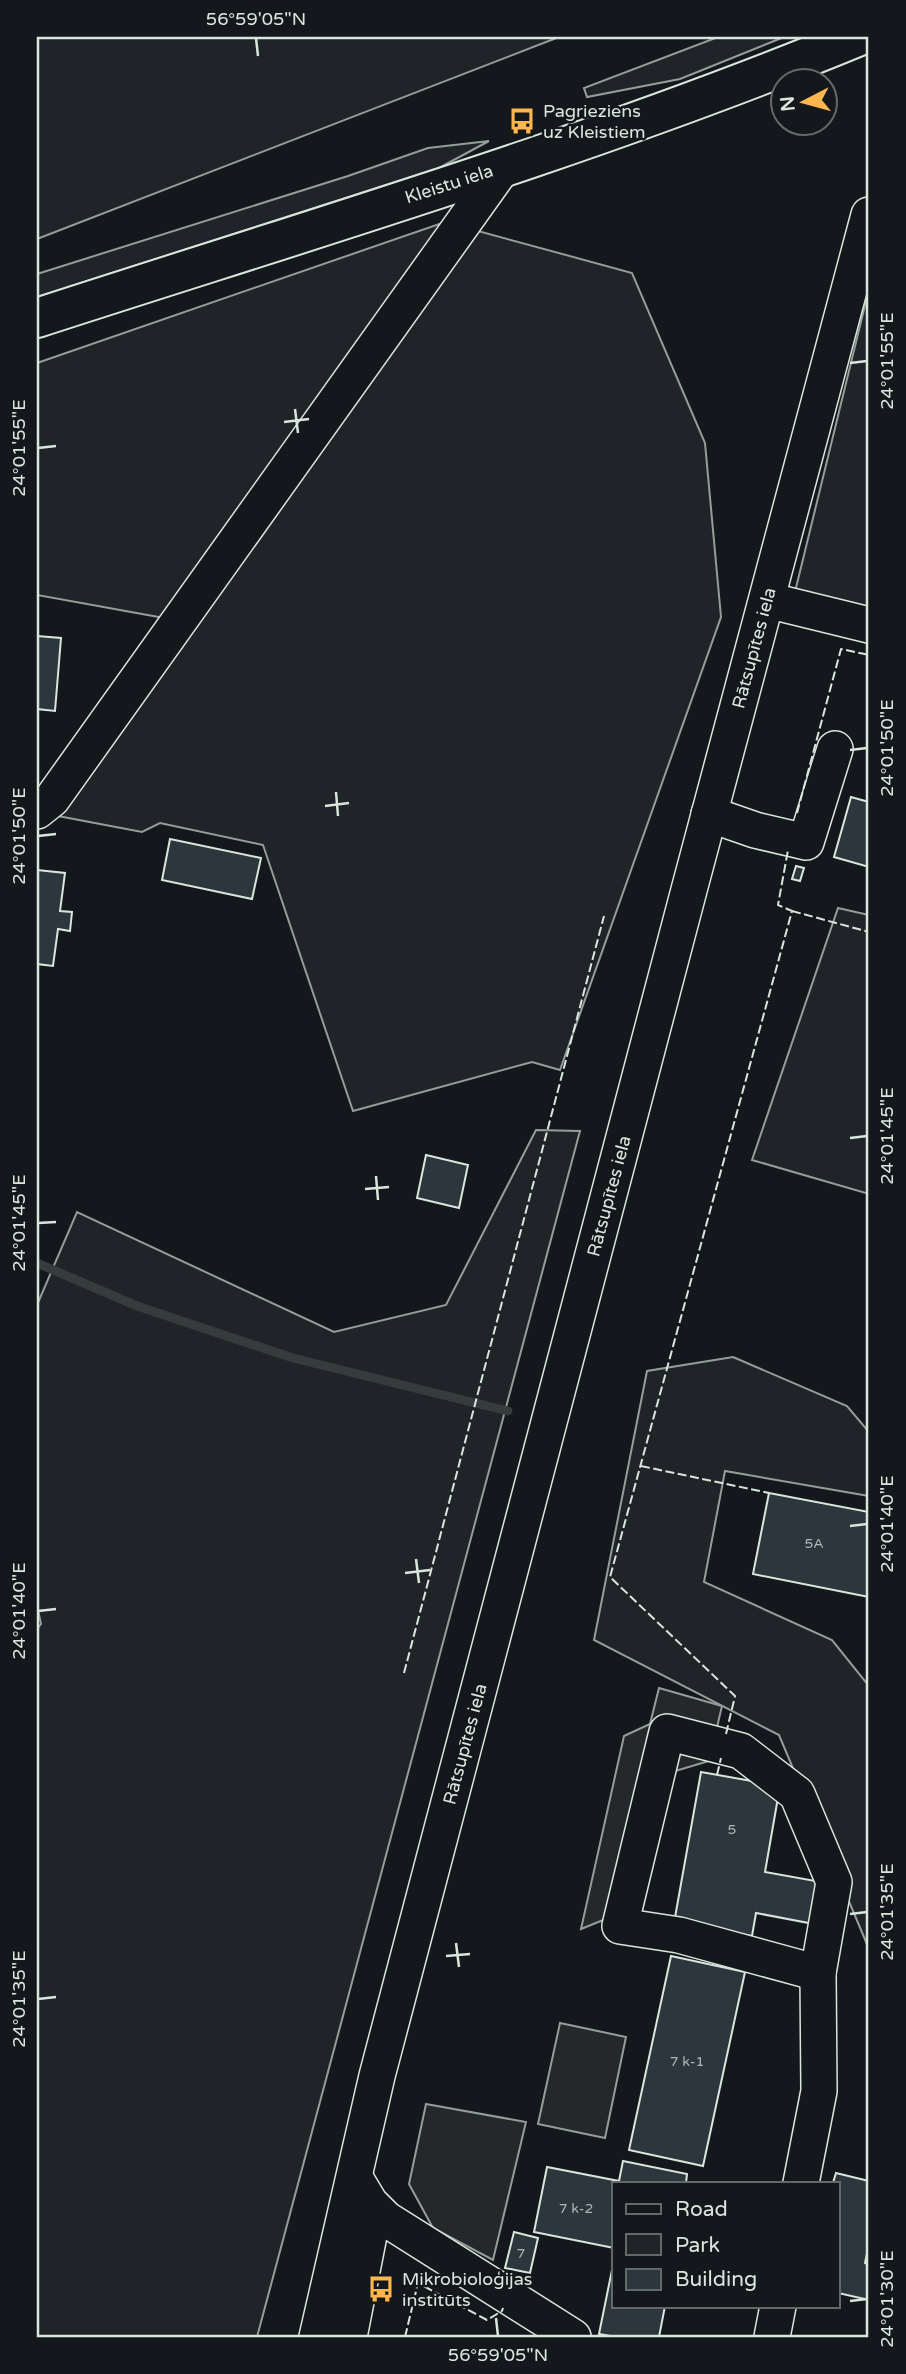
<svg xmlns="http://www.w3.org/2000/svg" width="906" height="2374" viewBox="0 0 906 2374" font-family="'Varela Round',sans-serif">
	<rect width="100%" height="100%" fill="#14181c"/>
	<g fill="#202428" stroke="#939e99" stroke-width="2">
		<path d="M37 37H559L37 239Z"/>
		<path d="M718 37H784L680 79 587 97 584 88Z"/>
		<path d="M489 141 439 168 37 297V274L348 176 428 148Z"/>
		<path d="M445 222 632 273 705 443 721 617 560 1070 532 1062 353 1111 263 845 160 823 142 832 37 812 175 620 37 595V363Z"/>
		<path d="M869 289V614L794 596Z"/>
		<path d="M838 908 869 915V1194L752 1160Z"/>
		<path d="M536 1130 580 1131 257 2337H37V1629L41 1624 37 1605V1305L77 1212 334 1332 446 1305Z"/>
		<path d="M733 1357 847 1406 869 1432V1496L725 1471 704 1582 832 1640 869 1686V1949L779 1735 594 1640 647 1371Z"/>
	</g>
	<g fill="#24282b" stroke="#939e99" stroke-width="2">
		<path d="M659 1688 722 1706 709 1761 655 1777 623 1912 581 1929 624 1736 650 1724Z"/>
		<path d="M560 2023 626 2037 605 2138 538 2124Z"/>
		<path d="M426 2104 526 2122 493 2260 433 2228 409 2184Z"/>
	</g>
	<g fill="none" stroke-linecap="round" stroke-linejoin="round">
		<path stroke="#363b3e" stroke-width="9" d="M37 1263 137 1306 293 1358 508 1411"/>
	</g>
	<g fill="#2c363c" stroke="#d8e6dc" stroke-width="2">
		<path d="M37 636 61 638 55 711 37 709Z"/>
		<path d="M851 797 869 802V867L834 857Z"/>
		<path d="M170 839 261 858 252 899 162 880Z"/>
		<path d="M796 866 804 868 800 881 792 879Z"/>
		<path d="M37 870 65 873 60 911 72 912 70 931 58 929 53 966 37 964Z"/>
		<path d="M426 1155 468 1165 459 1208 417 1198Z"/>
		<path d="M769 1493 869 1512V1597L753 1574Z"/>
		<path d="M701 1772 780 1786 765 1872 821 1882 814 1924 756 1913 752 1936 674 1923Z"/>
		<path d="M671 1956 745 1972 703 2166 629 2150Z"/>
		<path d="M623 2161 687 2174 686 2183H614V2248L534 2232 547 2167 619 2181Z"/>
		<path d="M836 2173 869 2181V2244L865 2263 869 2265V2300L838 2293V2183H833Z"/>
		<path d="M514 2232 538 2238 530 2273 505 2268Z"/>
		<path d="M614 2260V2306H665L659 2337H616L599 2334Z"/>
	</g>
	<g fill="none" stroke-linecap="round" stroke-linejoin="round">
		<g stroke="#d8e6dc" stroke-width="38">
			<g id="minor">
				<path d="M767 600 869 625"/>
				<path d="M37 811 52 799 503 167"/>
				<path d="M709 814 755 830 806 842 835 749"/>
				<path d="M667 1732 741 1751 797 1794 834 1882 818 1973 679 1935 620 1926Z"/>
				<path d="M355 2178 370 2203 386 2219 573 2337"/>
				<path d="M801 2183 819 2091 818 1973"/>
				<path d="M317 2337 377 2076 689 890 869 215"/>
				<path d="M349 2337 371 2225 360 2191"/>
				<path d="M772 2337 778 2306"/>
			</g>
		</g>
		<g stroke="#d8e6dc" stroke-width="42">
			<path id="major" d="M37 318C311 229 590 147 857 37"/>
		</g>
		<use href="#minor" stroke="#14181c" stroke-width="35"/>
		<use href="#major" stroke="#14181c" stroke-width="38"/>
		<g stroke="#d8e6dc" stroke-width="2" stroke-dasharray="9 3.5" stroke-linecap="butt">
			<path d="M797 813 841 649 869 655"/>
			<path d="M792 911 869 932"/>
			<path d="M641 1466 769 1493"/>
			<path d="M404 1673 604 916"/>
			<path d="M726 1734 735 1696 610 1577 792 911 778 905 788 850"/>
			<path d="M717 1775 721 1758"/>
			<path d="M405 2337 418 2283 487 2320 502 2311 503 2308"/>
		</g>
	</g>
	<path fill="none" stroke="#d8e6dc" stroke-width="2.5" d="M256 38 258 56M850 363 867 361M295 409 298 433M284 422 309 419M38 448 56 446M850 750 867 748M336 792 338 816M325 806 349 803M38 836 56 834M850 1138 867 1136M376 1176 378 1200M365 1189 389 1187M38 1223 56 1222M850 1526 867 1524M416 1559 419 1583M405 1573 430 1570M38 1611 56 1609M850 1914 867 1912M456 1943 459 1967M446 1956 470 1954M38 1999 56 1997M850 2301 867 2299M496 2318 498 2336"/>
	<defs>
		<g id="bus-bare" transform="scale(2.1)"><path d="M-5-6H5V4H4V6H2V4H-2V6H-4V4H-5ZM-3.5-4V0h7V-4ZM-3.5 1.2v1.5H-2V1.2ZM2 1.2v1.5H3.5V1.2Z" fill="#ffb74d" stroke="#14181c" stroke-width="2.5" paint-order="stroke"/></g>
	</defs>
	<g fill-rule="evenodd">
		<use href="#bus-bare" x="522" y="121"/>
		<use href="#bus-bare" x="381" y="2289"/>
	</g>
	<g text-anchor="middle" stroke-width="5" stroke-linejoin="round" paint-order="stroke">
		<g font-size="14" fill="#adbab4">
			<text x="814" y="1548">5A</text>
			<text x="732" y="1834">5</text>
			<text x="687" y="2066">7 k-1</text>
			<text x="576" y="2213">7 k-2</text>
			<text x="521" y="2258">7</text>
		</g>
		<g font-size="18" fill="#d8e6dc" stroke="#14181c" text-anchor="start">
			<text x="543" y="117">Pagrieziens<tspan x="543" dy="21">uz Kleistiem</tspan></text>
			<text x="402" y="2285">Mikrobioloģijas<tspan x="402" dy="21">institūts</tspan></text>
		</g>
		<g font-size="18" fill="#d8e6dc" stroke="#14181c">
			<text transform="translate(449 184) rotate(-18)" y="6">Kleistu iela</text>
			<text transform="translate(754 648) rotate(-75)" y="6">Rātsupītes iela</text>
			<text transform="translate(609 1196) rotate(-75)" y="6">Rātsupītes iela</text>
			<text transform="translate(465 1744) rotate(-75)" y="6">Rātsupītes iela</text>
		</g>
	</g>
	<rect width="906" height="2374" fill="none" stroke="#14181c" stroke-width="77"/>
	<rect x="612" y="2182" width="228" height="126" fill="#14181c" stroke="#626a69" stroke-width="2"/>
	<rect x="626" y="2204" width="35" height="10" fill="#14181c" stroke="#626a69" stroke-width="2"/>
	<text x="675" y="2216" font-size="21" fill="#d8e6dc">Road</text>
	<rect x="626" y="2234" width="35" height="21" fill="#202428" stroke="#626a69" stroke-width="2"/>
	<text x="675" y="2252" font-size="21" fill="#d8e6dc">Park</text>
	<rect x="626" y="2269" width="35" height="21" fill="#2c363c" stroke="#626a69" stroke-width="2"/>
	<text x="675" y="2286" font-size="21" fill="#d8e6dc">Building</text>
	<g transform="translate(804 102) rotate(264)"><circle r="33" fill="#14181c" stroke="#626a69" stroke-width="2"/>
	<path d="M0-5L12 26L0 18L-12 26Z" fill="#ffb74d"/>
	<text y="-10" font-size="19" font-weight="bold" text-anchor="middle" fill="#d8e6dc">N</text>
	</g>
	<rect x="38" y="38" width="829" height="2298" fill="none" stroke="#d8e6dc" stroke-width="2.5"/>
	<g font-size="18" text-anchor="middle" fill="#d8e6dc">
		<text x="256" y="25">56°59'05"N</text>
		<text transform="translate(887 361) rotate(-90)" y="6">24°01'55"E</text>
		<text transform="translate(19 448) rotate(-90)" y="6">24°01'55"E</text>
		<text transform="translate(887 748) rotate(-90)" y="6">24°01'50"E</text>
		<text transform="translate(19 836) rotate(-90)" y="6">24°01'50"E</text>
		<text transform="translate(887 1136) rotate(-90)" y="6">24°01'45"E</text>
		<text transform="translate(19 1223) rotate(-90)" y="6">24°01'45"E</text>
		<text transform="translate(887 1524) rotate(-90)" y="6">24°01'40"E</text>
		<text transform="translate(19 1611) rotate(-90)" y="6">24°01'40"E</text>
		<text transform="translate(887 1912) rotate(-90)" y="6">24°01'35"E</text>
		<text transform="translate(19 1999) rotate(-90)" y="6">24°01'35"E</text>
		<text transform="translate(887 2299) rotate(-90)" y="6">24°01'30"E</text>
		<text x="498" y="2361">56°59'05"N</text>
	</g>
</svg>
